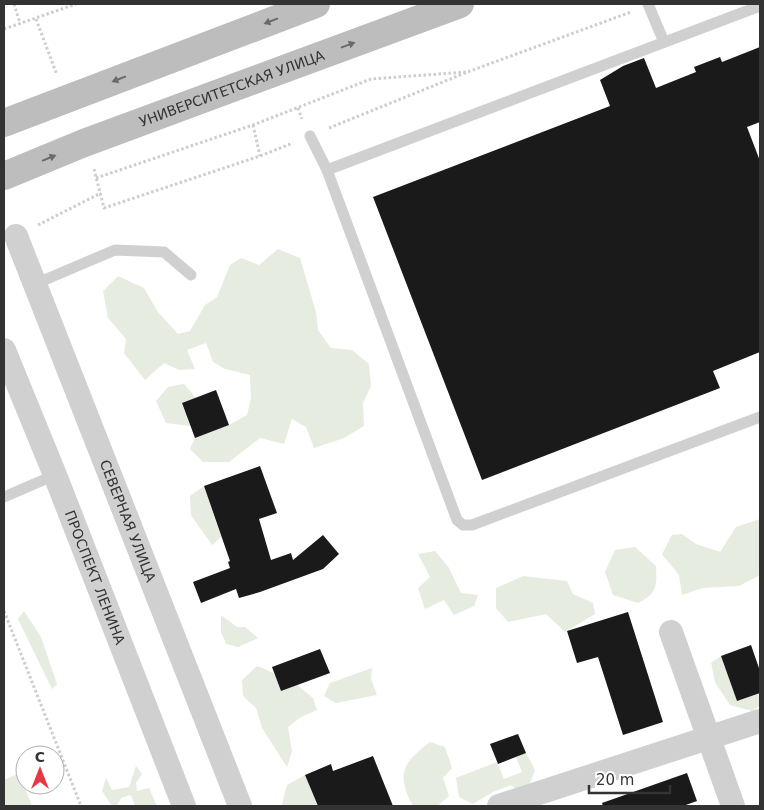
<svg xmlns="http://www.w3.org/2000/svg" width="764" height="810" viewBox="0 0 764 810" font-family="'DejaVu Sans',sans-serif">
	<rect width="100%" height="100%" fill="#fff"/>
	<g fill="#e6ecdf">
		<path d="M278 249 300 258 316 312 318 330 331 348 352 350 369 364 371 386 363 403 364 426 344 438 314 448 306 427 292 419 284 444 260 438 229 462H203L190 449 195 438 229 425 247 415 251 398 250 375 225 369 213 362 206 343 187 350 195 369 179 370 164 363 145 380 124 353 126 339 108 318 103 291 118 276 144 288 158 312 178 334 190 331 205 305 217 297 230 265 241 258 259 265Z"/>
		<path d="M184 384 196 398 182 404 190 426 166 423 156 401 168 387Z"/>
		<path d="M204 486 221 537 212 545 191 515 190 496Z"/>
		<path d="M760 519V575L739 586 702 588 682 595 679 575 662 554 672 535 682 534 696 544 720 552 736 527Z"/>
		<path d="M635 547 656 566C657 587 657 593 638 603L613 595 605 572 615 550Z"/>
		<path d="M435 551 449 568 461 593 478 595 474 606 454 615 444 600 425 609 418 588 430 577 418 554Z"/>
		<path d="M523 576 567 581 573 594 593 603 595 614 565 632 546 614 508 622 496 608V588Z"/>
		<path d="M24 611 41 637 57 684 52 689 18 619Z"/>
		<path d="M221 615 237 627H245L258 638 238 647 226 644 221 632Z"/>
		<path d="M721 656 737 701 760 693V706L752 711 730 705 715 682 711 663Z"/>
		<path d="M257 666 274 673 281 691 297 685 313 698 317 710 301 717 288 727 292 751 287 767 262 728 256 708 243 696 242 680Z"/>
		<path d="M372 668 371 679 377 695 336 703 324 696 330 683Z"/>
		<path d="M430 742 445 747 452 768 443 778 449 796 437 806H413C396 774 402 764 430 742Z"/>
		<path d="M526 753 535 770 530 783 520 792 511 785 493 792 473 804 459 797 456 778 497 762 504 779 522 772 516 757Z"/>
		<path d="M136 766 142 774 136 783 137 791 149 788 157 806H135L131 795 121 798 117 806H112L102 791 106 778 112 790 129 787Z"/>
		<path d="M19 773 32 806H4V780Z"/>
		<path d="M305 775 318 806H284L282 804 287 785Z"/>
	</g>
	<g fill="#1a1a1a">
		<path d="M760 47V122L747 127 760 161V352L713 371 720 388 482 480 373 197 610 106 600 80 623 66 644 58 656 88 696 72 694 67 720 57 722 62Z"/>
		<path d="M216 390 229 425 195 438 182 403Z"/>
		<path d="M260 466 277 513 259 519 271 560 291 553 293 560 323 535 339 554 323 569 260 592 239 598 236 589 201 603 193 582 230 568 228 562 230 561 204 486Z"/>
		<path d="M628 612 663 722 623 735 598 657 577 663 567 631Z"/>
		<path d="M751 645 760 671V693L737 701 721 656Z"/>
		<path d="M320 649 330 673 281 691 272 667Z"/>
		<path d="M518 734 526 753 498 764 490 744Z"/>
		<path d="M373 756 393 806H318L305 775 331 764 333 771Z"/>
		<path d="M687 773 697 801 683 806H603L602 803Z"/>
	</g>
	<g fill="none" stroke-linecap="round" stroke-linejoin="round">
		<g stroke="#cdcdcd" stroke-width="3" stroke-dasharray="2.5 2.5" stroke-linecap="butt">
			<path d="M14 4 20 23"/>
			<path d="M36 19 57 75"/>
			<path d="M4 29 76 4"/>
			<path d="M298 108 302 119"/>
			<path d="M253 125 260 156"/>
			<path d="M329 128 470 71 631 12"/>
			<path d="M94 169 104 208 260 156 293 143"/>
			<path d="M96 178 253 125 371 79 466 72"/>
			<path d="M38 225 101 193"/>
			<path d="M4 611 81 806"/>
		</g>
		<g stroke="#d0d0d0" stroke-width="11">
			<path d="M648 4 664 42"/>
			<path d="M310 136 327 170 457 520 463 525H472L760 417"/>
			<path d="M327 170 760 6"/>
			<path d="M35 284 115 250 164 252 191 275"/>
			<path d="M4 497 55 475"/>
		</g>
		<g stroke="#d0d0d0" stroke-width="24">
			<path id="s1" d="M16 236 240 806"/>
			<path id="s2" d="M4 350 55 475 184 806"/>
			<path d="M671 632 733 806"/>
			<path d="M499 806 760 721"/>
		</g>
		<g stroke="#bdbdbd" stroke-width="28">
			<path d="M4 123 316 4"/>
			<path id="s3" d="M4 176 84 143 460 4"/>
		</g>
	</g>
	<defs><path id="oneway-solid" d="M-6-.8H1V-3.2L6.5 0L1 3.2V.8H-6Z" transform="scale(1.25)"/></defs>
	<g fill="#6a6a6a">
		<use href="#oneway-solid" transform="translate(271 21) rotate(159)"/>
		<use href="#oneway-solid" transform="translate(348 45) rotate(-20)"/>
		<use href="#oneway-solid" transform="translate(119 79) rotate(159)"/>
		<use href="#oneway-solid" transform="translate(49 158) rotate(-22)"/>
	</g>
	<g text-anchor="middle" stroke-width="5" stroke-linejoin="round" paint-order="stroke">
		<g font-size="14" fill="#333" stroke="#fff">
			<text dy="5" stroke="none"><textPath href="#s3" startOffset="244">УНИВЕРСИТЕТСКАЯ УЛИЦА</textPath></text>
			<text dy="5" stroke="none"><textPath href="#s1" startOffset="306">СЕВЕРНАЯ УЛИЦА</textPath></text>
			<text dy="5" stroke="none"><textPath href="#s2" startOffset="245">ПРОСПЕКТ ЛЕНИНА</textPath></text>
		</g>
	</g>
	<rect width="764" height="810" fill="none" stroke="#333333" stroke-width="10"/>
	<g transform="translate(40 770)"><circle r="24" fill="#ffffff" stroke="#adadad"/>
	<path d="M0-4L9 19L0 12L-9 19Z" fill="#e63946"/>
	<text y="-8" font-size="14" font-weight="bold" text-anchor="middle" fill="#333333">С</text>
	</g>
	<path d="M589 785v8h81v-8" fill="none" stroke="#333333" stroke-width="2.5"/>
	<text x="596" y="785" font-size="15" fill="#333333" stroke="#ffffff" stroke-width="4" paint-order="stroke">20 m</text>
</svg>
